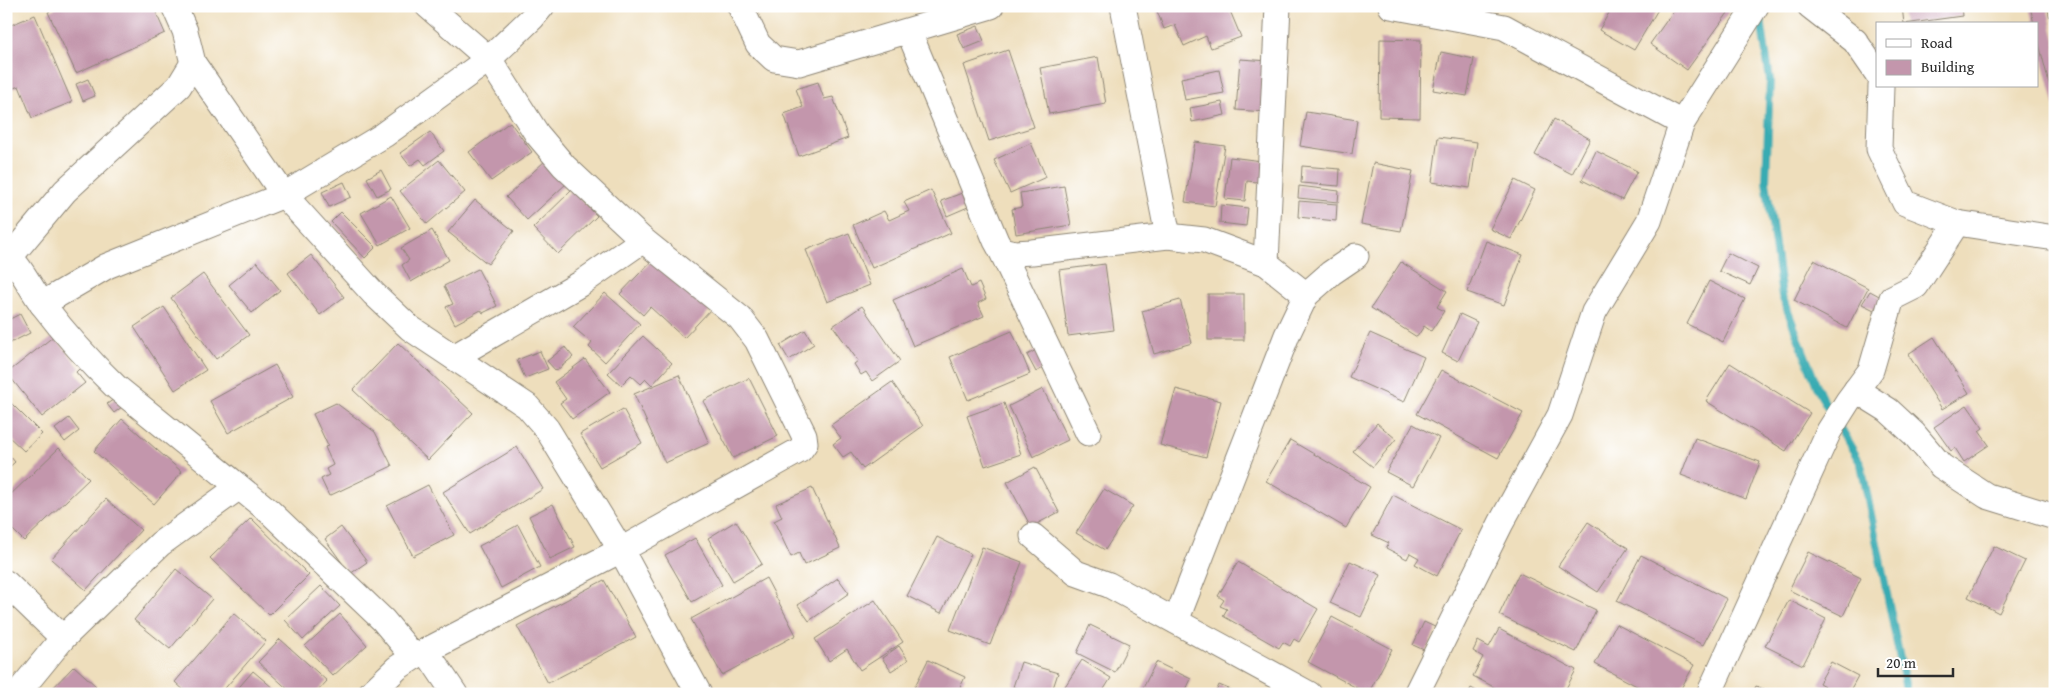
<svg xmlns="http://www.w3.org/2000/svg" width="2061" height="700" viewBox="0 0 2061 700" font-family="'Gentium Book Plus',serif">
	<rect width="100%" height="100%" fill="#fff"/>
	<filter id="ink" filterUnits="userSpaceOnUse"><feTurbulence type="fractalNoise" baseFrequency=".02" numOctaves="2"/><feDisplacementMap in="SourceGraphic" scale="10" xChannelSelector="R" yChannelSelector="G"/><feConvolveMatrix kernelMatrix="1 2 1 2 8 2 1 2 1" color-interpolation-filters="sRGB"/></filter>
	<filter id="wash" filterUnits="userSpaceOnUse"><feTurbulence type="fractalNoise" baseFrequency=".0096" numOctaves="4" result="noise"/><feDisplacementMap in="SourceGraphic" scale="20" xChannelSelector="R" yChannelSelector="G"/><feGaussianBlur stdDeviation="1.12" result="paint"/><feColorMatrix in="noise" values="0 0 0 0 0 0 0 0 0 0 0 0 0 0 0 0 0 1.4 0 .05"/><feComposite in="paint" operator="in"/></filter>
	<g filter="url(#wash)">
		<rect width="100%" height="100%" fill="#eedebc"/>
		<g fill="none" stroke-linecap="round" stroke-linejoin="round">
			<path stroke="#39abb2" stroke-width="8" d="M1760 13 1770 80 1766 181 1782 296 1820 394 1861 464 1907 694"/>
		</g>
		<g id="blocks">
			<g fill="#c396ac">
				<path d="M60 6H153L165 33 76 73 48 12Z"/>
				<path d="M1155 6H1228L1241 37 1211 48 1206 36 1184 46 1175 25 1164 29Z"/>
				<path d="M1474 6H1489L1486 20 1471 17Z"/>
				<path d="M1613 6H1660L1634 50 1599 30Z"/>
				<path d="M1677 6H1733L1687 70 1650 44Z"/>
				<path d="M1902 6H1961L1962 16 1904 24Z"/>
				<path d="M2030 6H2047L2055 40V107L2037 36V24H2034Z"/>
				<path d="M35 15 72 102 32 118 19 86 6 91V27Z"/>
				<path d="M978 26 984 41 964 49 957 34Z"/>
				<path d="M1380 39 1421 40 1420 118 1379 117Z"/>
				<path d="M1008 50 1034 127 989 141 964 65Z"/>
				<path d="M1441 52 1474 59 1467 96 1433 90Z"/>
				<path d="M1098 57 1106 104 1049 114 1040 68Z"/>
				<path d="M1240 59 1270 61 1266 112 1236 110Z"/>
				<path d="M1219 70 1224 93 1185 100 1181 78Z"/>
				<path d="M88 79 95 96 83 101 76 84Z"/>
				<path d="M818 82 824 99 833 97 848 138 799 156 784 114 803 107 796 89Z"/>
				<path d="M1222 102 1225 115 1192 122 1190 108Z"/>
				<path d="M1306 112 1357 120 1352 154 1300 146Z"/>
				<path d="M1554 119 1590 139 1572 174 1535 155Z"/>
				<path d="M510 122 532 152 491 181 469 152Z"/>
				<path d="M430 132 444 151 425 165 420 159 410 166 400 153Z"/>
				<path d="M1438 137 1477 142 1470 188 1432 182Z"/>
				<path d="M1195 142 1225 146 1215 206 1185 202Z"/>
				<path d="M1031 143 1046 177 1010 193 994 160Z"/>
				<path d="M1596 151 1637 171 1622 200 1582 180Z"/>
				<path d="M1230 157 1270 162 1268 183 1247 181 1245 201 1225 199Z"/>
				<path d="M439 160 465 192 427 224 400 191Z"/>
				<path d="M546 160 567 183 527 220 506 197Z"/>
				<path d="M1373 163 1413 171 1401 231 1361 224Z"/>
				<path d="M1302 166 1340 169 1339 186 1301 183Z"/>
				<path d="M381 170 391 189 377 196 367 178Z"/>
				<path d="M1515 180 1535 190 1511 239 1490 229Z"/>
				<path d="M344 182 351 197 329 207 322 192Z"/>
				<path d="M1064 186 1071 225 1016 234 1012 209 1022 207 1020 193Z"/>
				<path d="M1299 186 1339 191 1338 202 1298 198Z"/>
				<path d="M572 190 597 216 558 254 533 228Z"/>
				<path d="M931 190 951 233 872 268 853 225 884 211 889 220 909 211 904 202Z"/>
				<path d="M962 193 968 207 947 216 941 201Z"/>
				<path d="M391 196 410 228 380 245 361 213Z"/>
				<path d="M475 200 514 231 488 264 448 232Z"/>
				<path d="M1299 201 1337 204 1336 221 1298 217Z"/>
				<path d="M1221 205 1248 208 1246 226 1220 223Z"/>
				<path d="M341 212 376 247 365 258 331 222Z"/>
				<path d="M432 230 449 260 411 282 402 265 409 260 401 248Z"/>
				<path d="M849 233 870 285 827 302 806 250Z"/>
				<path d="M1486 241 1523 255 1504 305 1467 292Z"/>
				<path d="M1728 253 1758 268 1750 285 1719 271Z"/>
				<path d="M311 255 344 297 320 315 288 273Z"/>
				<path d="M656 256 712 308 684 338 650 307 643 315 620 294Z"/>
				<path d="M1814 260 1868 288 1847 328 1794 300Z"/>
				<path d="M257 262 280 290 252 313 229 285Z"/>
				<path d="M1401 262 1447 291 1437 307 1444 311 1431 331 1424 326 1417 337 1371 308Z"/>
				<path d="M1105 264 1114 330 1068 336 1059 270Z"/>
				<path d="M478 269 497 306 483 313 481 310 455 324 446 307 453 304 444 286Z"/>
				<path d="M963 269 971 287 979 283 986 299 978 303 984 316 913 346 893 300Z"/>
				<path d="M203 274 249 335 216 359 171 298Z"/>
				<path d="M1709 281 1745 299 1723 342 1687 324Z"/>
				<path d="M1870 291 1881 297 1874 310 1862 304Z"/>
				<path d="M605 293 640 324 605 362 589 347 592 343 573 327Z"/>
				<rect x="1208" y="294" width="36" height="46"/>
				<path d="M1180 300 1192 343 1154 354 1142 311Z"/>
				<path d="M862 306 900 361 872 381 866 372 861 375 854 364 858 361 833 326Z"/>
				<path d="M164 307 206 370 175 390 134 327Z"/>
				<path d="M20 314 30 333 6 345V321Z"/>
				<path d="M1460 314 1477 322 1458 361 1442 353Z"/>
				<path d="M805 330 814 344 789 360 780 345Z"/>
				<path d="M1012 331 1030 374 968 400 950 357Z"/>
				<path d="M1370 333 1424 357 1404 402 1349 377Z"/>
				<path d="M54 336 80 368 76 372 85 383 42 417 7 373Z"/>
				<path d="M643 336 672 363 652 385 646 379 641 384 631 375 621 385 608 373Z"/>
				<path d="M1934 337 1969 393 1942 409 1908 354Z"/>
				<path d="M398 343 473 413 428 460 353 390Z"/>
				<path d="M565 347 573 357 556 371 547 361Z"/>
				<path d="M1040 348 1048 365 1036 372 1027 355Z"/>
				<path d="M540 351 548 369 525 378 517 360Z"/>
				<path d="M585 359 610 392 572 419 560 403 566 399 554 382Z"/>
				<path d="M1730 363 1810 413 1786 451 1706 401Z"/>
				<path d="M275 365 293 397 228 433 210 401Z"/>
				<path d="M1441 370 1523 413 1498 458 1417 414Z"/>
				<path d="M679 375 709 443 665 463 634 394Z"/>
				<path d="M749 378 778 436 733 458 703 401Z"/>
				<path d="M892 382 923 426 863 469 851 452 843 457 833 444 841 438 831 425Z"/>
				<path d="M1043 389 1068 440 1033 457 1009 406Z"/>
				<path d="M1176 389 1221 401 1206 457 1160 445Z"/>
				<path d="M120 395 127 403 114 413 107 404Z"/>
				<path d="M6 398 42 434 24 451 6 434Z"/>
				<path d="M336 403 375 432 392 466 329 496 321 479 329 475 326 469 333 465 325 447 328 446 313 414Z"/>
				<path d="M1004 403 1021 454 985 466 967 416Z"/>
				<path d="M1967 405 1983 428 1979 431 1989 445 1964 462 1955 448 1951 451 1934 427Z"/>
				<path d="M623 409 642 443 600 467 580 434Z"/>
				<path d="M69 418 79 431 65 442 55 429Z"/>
				<path d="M122 419 182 472 154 504 94 451Z"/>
				<path d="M1377 423 1396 439 1373 467 1353 451Z"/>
				<path d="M1413 424 1439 438 1413 486 1386 472Z"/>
				<path d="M1695 438 1760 462 1746 499 1681 475Z"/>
				<path d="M1290 440 1370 487 1346 528 1266 481Z"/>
				<path d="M517 447 543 489 470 534 443 492Z"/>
				<path d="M59 448 89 479 24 541 6 523V499Z"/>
				<path d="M6 451 15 462 6 470Z"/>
				<path d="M1035 467 1059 512 1031 527 1007 482Z"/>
				<path d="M428 485 454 535 413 556 387 506Z"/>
				<path d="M812 488 840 548 804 565 799 553 791 557 774 521 782 517 776 504Z"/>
				<path d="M1104 489 1133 506 1105 550 1076 533Z"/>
				<path d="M1393 495 1461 530 1437 576 1415 564 1419 558 1410 553 1407 559 1386 548 1389 543 1372 535Z"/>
				<path d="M106 499 141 530 86 590 51 559Z"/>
				<path d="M553 504 575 547 550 559 529 516Z"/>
				<path d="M251 518 309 575 269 615 210 558Z"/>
				<path d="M736 521 762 564 733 581 708 538Z"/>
				<path d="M1588 522 1628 548 1598 592 1558 566Z"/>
				<path d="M518 525 540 567 501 588 479 546Z"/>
				<path d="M341 527 367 562 350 574 325 539Z"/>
				<path d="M937 537 971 554 941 613 907 596Z"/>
				<path d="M695 538 722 585 692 602 665 555Z"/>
				<path d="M1994 546 2025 561 1999 613 1968 597Z"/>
				<path d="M982 547 1022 562 990 645 950 630Z"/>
				<path d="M1808 552 1861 578 1843 616 1789 590Z"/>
				<path d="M1641 555 1727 599 1703 645 1617 601Z"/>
				<path d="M1350 561 1381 575 1361 617 1330 603Z"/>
				<path d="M1238 562 1318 609 1299 642 1294 639 1290 646 1283 642 1279 648 1223 616 1227 609 1220 606 1224 600 1218 596Z"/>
				<path d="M176 569 212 599 170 649 134 620Z"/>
				<path d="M1519 573 1596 610 1576 652 1499 615Z"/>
				<path d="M766 578 796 635 722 675 691 619Z"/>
				<path d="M838 578 849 593 809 621 798 605Z"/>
				<path d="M604 580 636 637 548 683 517 626Z"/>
				<path d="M321 586 340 606 303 640 285 620Z"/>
				<path d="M875 600 903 642 860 670 847 649 829 661 815 639Z"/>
				<path d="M1789 600 1826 619 1803 665 1765 646Z"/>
				<path d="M234 613 266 641 220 694H188L175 682Z"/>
				<path d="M340 614 367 645 333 676 305 646Z"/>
				<path d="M1332 617 1392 649 1368 694 1308 662Z"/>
				<path d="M1424 622 1437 628 1426 651 1413 645Z"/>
				<path d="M1616 624 1694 665 1678 694H1652L1595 664Z"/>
				<path d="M1090 625 1129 644 1115 672 1077 653Z"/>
				<path d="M1499 629 1576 670 1563 694H1507L1473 676 1483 657 1473 651 1478 641 1489 647Z"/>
				<path d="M280 639 327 681 315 694H293L258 662Z"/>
				<path d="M899 646 908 660 891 671 882 658Z"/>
				<path d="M928 660 965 677 957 694H911Z"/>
				<path d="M1082 660 1111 678 1101 694H1060Z"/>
				<path d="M1021 662 1058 673 1051 694H1035L1013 687Z"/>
				<path d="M1156 662 1191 679 1184 694H1140Z"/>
				<path d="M1831 662 1858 676 1848 694H1838L1819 683Z"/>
				<path d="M74 666 96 686 88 694H47Z"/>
				<path d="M253 671 280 694 234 693Z"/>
				<path d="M1219 685 1241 694H1215Z"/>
				<path d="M1756 686 1776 694H1752Z"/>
				<path d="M1471 688 1482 694H1468Z"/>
			</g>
		</g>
	</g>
	<g filter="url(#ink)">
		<use href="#blocks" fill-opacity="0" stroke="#8c8474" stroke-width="1"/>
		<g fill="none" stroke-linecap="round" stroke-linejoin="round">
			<g stroke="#8c8474" stroke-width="27">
				<g id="street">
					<path d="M174 6 185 31 193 63 284 195 374 294 410 328 527 406 547 429 621 550 699 694"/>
					<path d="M740 6 758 44 774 59 799 63 991 6"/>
					<path d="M1123 6 1168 236"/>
					<path d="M1391 6 1504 27 1682 123"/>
					<path d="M1810 6 1855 41 1877 73"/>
					<path d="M909 32 996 241 1001 250 1015 253 1032 252 1168 236 1204 240 1266 263 1306 295 1331 273 1356 256"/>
					<path d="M1881 86 1879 149 1905 203 1957 223"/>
					<path d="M1001 250 1088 433"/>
					<path d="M6 256 10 257 65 191 179 86 193 63"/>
					<path d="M10 257C24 272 31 289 43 305 65 334 90 362 116 387L270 512 383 620 414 657"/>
					<path d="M1266 263 1278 6"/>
					<path d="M42 304 107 266 284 195 384 135 489 59 532 18 542 6"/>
					<path d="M454 357 580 284 643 240"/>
					<path d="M1856 390 1888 410 1914 434 1941 466 1987 496 2055 517"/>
					<path d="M1033 536 1076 573 1109 585 1309 694"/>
					<path d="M6 583 63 638"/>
					<path d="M1176 621 1287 335 1306 295"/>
					<path d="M426 651 455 694"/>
					<path d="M17 694 63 638 160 544 239 487"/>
					<path d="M370 694 397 668 414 657 621 550 800 450 805 443 804 435 757 340 740 318 643 240 564 166 537 134 489 59 428 6"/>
					<path d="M1416 694 1501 523 1560 415 1594 312 1649 221 1682 123 1756 6"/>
					<path d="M1709 694 1829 431 1848 401 1871 370 1892 298 1916 286 1957 223 2055 238"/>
				</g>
			</g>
			<use href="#street" stroke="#fff" stroke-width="25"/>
		</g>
	</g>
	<rect width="2061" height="700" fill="none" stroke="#fff" stroke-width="25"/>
	<rect x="1876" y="22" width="162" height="65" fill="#ffffff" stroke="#aaaaaa"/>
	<rect x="1886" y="39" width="25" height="8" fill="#ffffff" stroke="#aaaaaa"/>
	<text x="1921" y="48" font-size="15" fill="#2b2b2b">Road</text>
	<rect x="1886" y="60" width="25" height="15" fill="#c396ac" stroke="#aaaaaa"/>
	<text x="1921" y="72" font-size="15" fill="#2b2b2b">Building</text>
	<path d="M1878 668v8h75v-8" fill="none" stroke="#2b2b2b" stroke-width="2.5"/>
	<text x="1886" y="668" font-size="15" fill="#2b2b2b" stroke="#ffffff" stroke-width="4" paint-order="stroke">20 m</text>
</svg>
